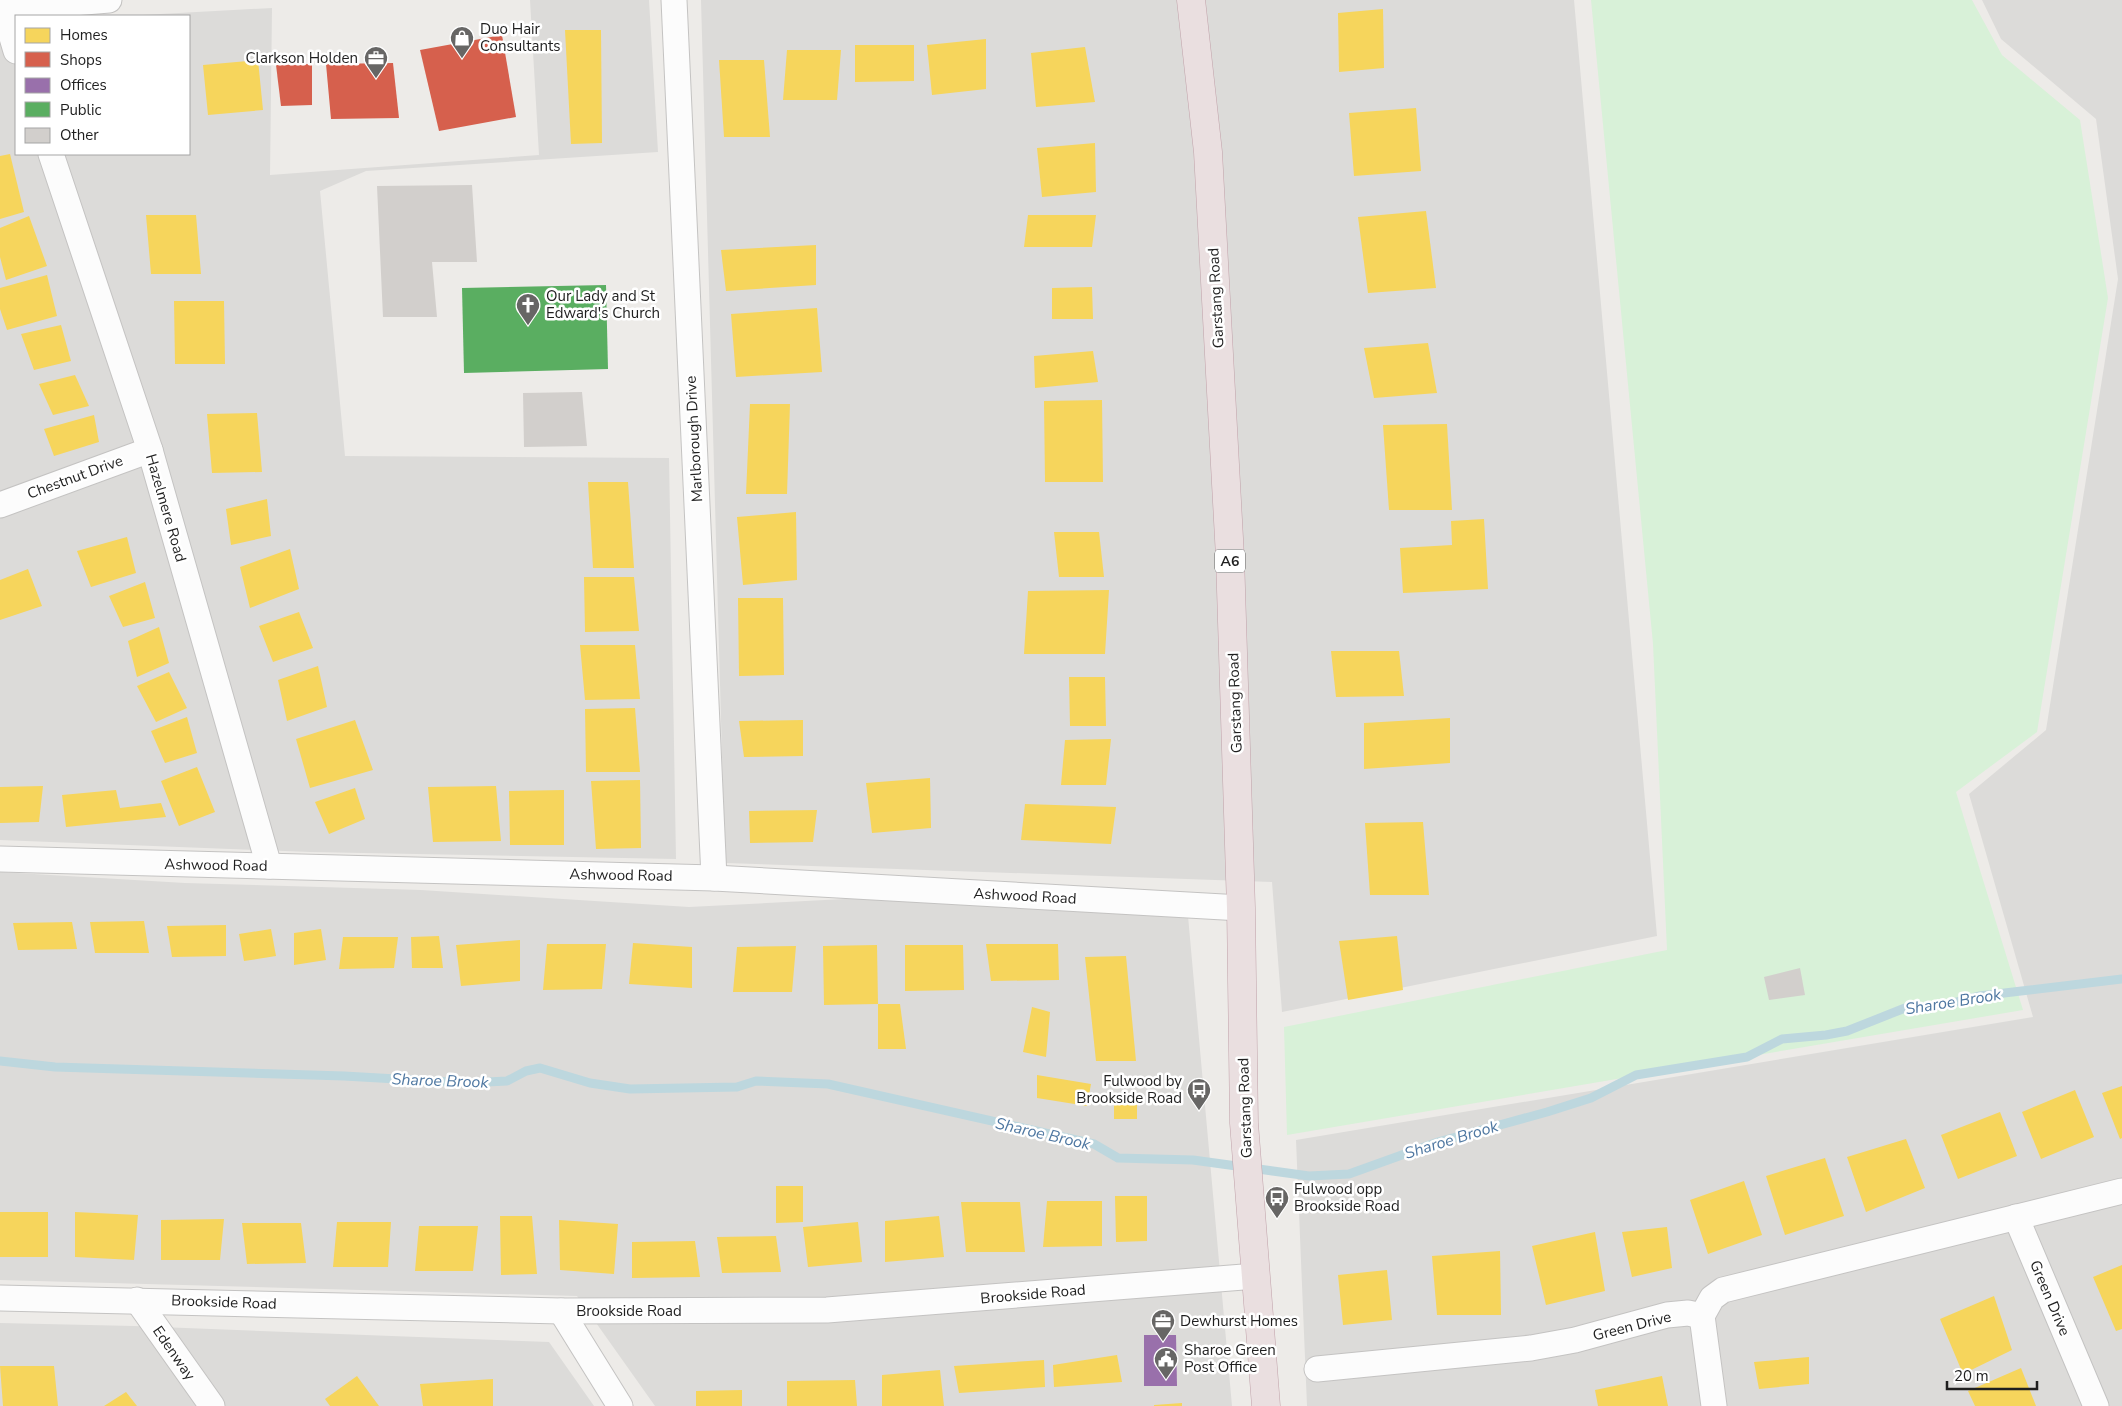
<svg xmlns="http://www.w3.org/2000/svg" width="2122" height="1406" viewBox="0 0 2122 1406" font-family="'Nunito Sans',sans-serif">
	<rect width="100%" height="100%" fill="#edebe8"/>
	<g fill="#dcdbd9">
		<path d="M530 0H649L658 152 366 171 320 191 345 456 669 458 676 859 310 852 0 840V24L16 23V154H189V16H124L272 8 270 175 539 155Z"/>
		<path d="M701 0H1574L1657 936 1282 1012 1272 882 725 863Z"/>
		<path d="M1982 0H2122V1406H1307L1296 1140 2033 1017 1969 794 2046 730 2118 279 2096 119 2001 39Z"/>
		<path d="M0 872 185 883 421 890 689 907 902 896 1188 916 1232 1406H655L577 1296 0 1280Z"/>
		<path d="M0 1323 134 1326 549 1342 594 1406H0Z"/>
	</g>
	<path fill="#d8f1d8" d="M1591 0H1972L2002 55 2080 120 2108 298 2037 732 1956 792 2023 1010 1287 1135 1284 1027 1667 950 1653 644Z"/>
	<g fill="#f6d55c">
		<path d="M1383 9 1384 68 1339 72 1338 13Z"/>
		<path d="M565 30H601L602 143 571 144Z"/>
		<path d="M986 39V89L932 95 927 45Z"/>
		<path d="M855 45H914V81L855 82Z"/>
		<path d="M1085 47 1095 102 1036 107 1031 53Z"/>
		<path d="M787 50H841L837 100H783Z"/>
		<path d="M258 60 263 110 208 115 203 65Z"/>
		<path d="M719 60H764L770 137H724Z"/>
		<path d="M1416 108 1421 171 1354 176 1349 113Z"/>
		<path d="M1095 143 1096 192 1042 197 1037 148Z"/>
		<path d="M10 154 24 212 0 219V156Z"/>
		<path d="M1426 211 1436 288 1368 293 1358 217Z"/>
		<path d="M146 215H196L201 274H151Z"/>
		<path d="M1028 215H1096L1092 247H1024Z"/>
		<path d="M29 216 47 266 6 280 0 257V228Z"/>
		<path d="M816 245V285L726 291 721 250Z"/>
		<path d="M47 275 57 316 7 330 0 309V288Z"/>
		<path d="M1092 287 1093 319H1052V288Z"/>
		<path d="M174 301H224L225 364H175Z"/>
		<path d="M817 308 822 372 736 377 731 314Z"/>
		<path d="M61 325 71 361 34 370 21 334Z"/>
		<path d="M1428 343 1437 393 1374 398 1364 348Z"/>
		<path d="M1093 351 1098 382 1035 388 1034 356Z"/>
		<path d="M75 375 89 406 53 415 39 384Z"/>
		<path d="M1102 400 1103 482H1045L1044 401Z"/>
		<path d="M750 404H790L787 494H746Z"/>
		<path d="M257 413 262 472 212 473 207 414Z"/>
		<path d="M94 415 99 442 54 456 44 429Z"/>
		<path d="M1447 424 1452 510H1389L1383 425Z"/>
		<path d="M588 482H628L634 568H593Z"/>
		<path d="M267 499 271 536 231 545 226 509Z"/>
		<path d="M796 512 797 580 743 585 737 517Z"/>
		<path d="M1484 519 1488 589 1403 593 1400 548 1452 545 1451 521Z"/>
		<path d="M1054 532H1099L1104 577H1059Z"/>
		<path d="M127 537 136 573 91 587 77 551Z"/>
		<path d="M290 549 299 589 250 608 240 567Z"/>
		<path d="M28 569 42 606 0 620V580Z"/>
		<path d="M584 577H634L639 631 585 632Z"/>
		<path d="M145 582 155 618 123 627 109 596Z"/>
		<path d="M1109 590 1105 654H1024L1028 591Z"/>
		<path d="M738 598H783L784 675 739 676Z"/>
		<path d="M299 612 313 648 273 662 259 626Z"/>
		<path d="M159 627 169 663 137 677 128 641Z"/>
		<path d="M580 645H635L640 699 585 700Z"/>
		<path d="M1331 651H1399L1404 696 1336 697Z"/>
		<path d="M318 666 327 707 287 721 278 680Z"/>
		<path d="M169 672 187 708 156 722 137 686Z"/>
		<path d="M1069 677H1105L1106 726H1070Z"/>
		<path d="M635 708 640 772H586L585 709Z"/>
		<path d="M187 717 197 753 165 763 151 731Z"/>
		<path d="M1450 718V763L1364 769V723Z"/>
		<path d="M355 720 373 770 310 788 296 739Z"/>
		<path d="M803 720V756L744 757 739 721Z"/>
		<path d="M1111 739 1106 785H1061L1065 740Z"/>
		<path d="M197 767 215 812 179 826 161 781Z"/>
		<path d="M930 778 931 828 872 833 866 783Z"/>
		<path d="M640 780 641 848 596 849 591 781Z"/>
		<path d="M43 786 39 822 0 823V787Z"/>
		<path d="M496 786 501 841 433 842 428 787Z"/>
		<path d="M355 788 365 819 329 834 315 802Z"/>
		<path d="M116 790 120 808 161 803 166 817 66 827 62 795Z"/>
		<path d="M564 790V845H510L509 791Z"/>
		<path d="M1025 804 1116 807 1111 844 1021 840Z"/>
		<path d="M817 810 813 842 750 843 749 811Z"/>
		<path d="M1423 822 1429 895H1370L1365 823Z"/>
		<path d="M144 921 149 953H95L90 922Z"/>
		<path d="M72 922 77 949 18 950 13 923Z"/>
		<path d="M226 925V956L172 957 167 926Z"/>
		<path d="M271 929 276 956 244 961 239 934Z"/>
		<path d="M321 929 326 960 294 965V933Z"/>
		<path d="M439 936 443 968H412L411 937Z"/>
		<path d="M1397 936 1403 990 1348 1000 1339 941Z"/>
		<path d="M343 937H398L394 968 339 969Z"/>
		<path d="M520 940V981L461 986 456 945Z"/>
		<path d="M633 943 692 947V988L629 984Z"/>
		<path d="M547 944H606L602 989 543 990Z"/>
		<path d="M986 944H1058L1059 980 991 981Z"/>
		<path d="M877 945 878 1004 824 1005 823 946Z"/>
		<path d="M905 945H963L964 990 905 991Z"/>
		<path d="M796 946 792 992H733L737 947Z"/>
		<path d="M1126 956 1136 1061H1096L1085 957Z"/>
		<path d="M878 1004H900L906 1049H878Z"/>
		<path d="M1032 1007 1050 1012 1046 1057 1023 1052Z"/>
		<path d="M1037 1075 1091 1084 1087 1106 1037 1098Z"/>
		<path d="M2122 1086V1138L2120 1139 2102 1093Z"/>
		<path d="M2075 1090 2094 1137 2041 1159 2022 1112Z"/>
		<rect x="1114" y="1097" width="23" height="22"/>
		<path d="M2000 1112 2017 1156 1958 1179 1941 1135Z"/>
		<path d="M1906 1139 1925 1188 1866 1212 1847 1157Z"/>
		<path d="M1825 1158 1844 1216 1785 1235 1766 1176Z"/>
		<path d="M1744 1181 1762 1235 1708 1254 1690 1200Z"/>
		<path d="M776 1186H803V1222L776 1223Z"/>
		<path d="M1115 1196H1147V1241L1116 1242Z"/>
		<path d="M1047 1201H1102V1246L1043 1247Z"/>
		<path d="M961 1202H1020L1025 1252H966Z"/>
		<rect x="0" y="1212" width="48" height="45"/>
		<path d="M75 1212 138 1215 134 1260 75 1257Z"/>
		<path d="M500 1216H532L537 1274 501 1275Z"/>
		<path d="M939 1216 944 1257 885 1262V1221Z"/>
		<path d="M224 1219 220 1260H161V1220Z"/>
		<path d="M559 1220 618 1224 614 1274 560 1270Z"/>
		<path d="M337 1222H391L388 1267H333Z"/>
		<path d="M858 1222 862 1262 808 1267 803 1227Z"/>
		<path d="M242 1223H301L306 1263 247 1264Z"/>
		<path d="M419 1226H478L473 1271H415Z"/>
		<path d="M1667 1227 1672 1268 1632 1277 1622 1232Z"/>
		<path d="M1595 1232 1605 1291 1546 1305 1532 1246Z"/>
		<path d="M776 1236 781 1272 722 1273 717 1237Z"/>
		<path d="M695 1241 700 1277 632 1278V1242Z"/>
		<path d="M1500 1251 1501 1315H1437L1432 1256Z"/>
		<path d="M2122 1265V1329L2116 1331 2093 1277Z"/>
		<path d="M1387 1270 1392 1320 1343 1325 1338 1275Z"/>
		<path d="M1994 1296 2012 1350 1963 1374 1940 1319Z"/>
		<path d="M1117 1355 1122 1382 1054 1387 1053 1365Z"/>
		<path d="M1809 1357V1384L1759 1389 1754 1362Z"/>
		<path d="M1044 1360 1045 1387 959 1393 954 1366Z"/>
		<path d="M0 1366H54L58 1406H3Z"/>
		<path d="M2021 1368 2036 1406H1975L1968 1391Z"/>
		<path d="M940 1370 944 1406H882V1375Z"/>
		<path d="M357 1376 379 1406H330L325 1399Z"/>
		<path d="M1662 1376 1668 1406H1598L1595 1390Z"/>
		<path d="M493 1379V1406H423L420 1384Z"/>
		<path d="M855 1380 857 1406H787V1381Z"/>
		<path d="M742 1390V1406H696V1391Z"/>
		<path d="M126 1392 137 1406H104Z"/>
		<path d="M1182 1403V1406H1154V1405Z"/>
	</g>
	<g fill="#d6604d">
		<path d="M502 35 516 117 439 131 420 50Z"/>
		<path d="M393 63 399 118 331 119 326 64Z"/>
		<path d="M312 64V105L281 106 276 65Z"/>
	</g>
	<path fill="#9970ab" d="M1144 1335H1176L1177 1386H1144Z"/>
	<path fill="#5aae61" d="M606 285 608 369 464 373 462 288Z"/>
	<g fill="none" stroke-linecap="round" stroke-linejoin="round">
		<path stroke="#bdd7de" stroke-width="9" d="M0 1061 55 1067 344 1076 467 1083 507 1081 526 1071 540 1068 590 1083 630 1089 737 1087 756 1081 828 1084 1094 1144 1118 1158 1193 1160 1309 1176 1349 1174 1438 1142 1547 1112 1591 1098 1636 1075 1747 1057 1782 1039 1826 1035 1847 1031 1905 1008 1945 1005 1979 996 2122 979"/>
	</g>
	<g fill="#d2cfcc">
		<path d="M472 185 477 262H432L437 317H383L377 186Z"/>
		<path d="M582 392 587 446 524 447 523 393Z"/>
		<path d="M1800 968 1805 995 1769 1000 1764 977Z"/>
	</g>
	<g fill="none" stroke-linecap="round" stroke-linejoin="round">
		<g stroke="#c4c3c2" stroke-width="27">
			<g id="street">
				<path d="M1 0 16 51"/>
				<path d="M674 0 714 878"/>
				<path d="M0 9 109 0"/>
				<path d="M51 154 150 450 269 866"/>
				<path d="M0 505 150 450"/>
				<path d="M0 859 714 878 1241 908"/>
				<path d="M2016 1217 2096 1406"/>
				<path d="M0 1298 561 1311 827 1310 1256 1276"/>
				<path d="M137 1300 212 1406"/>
				<path d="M561 1311 620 1406"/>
				<path d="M1317 1369 1531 1348 1575 1340 1667 1315 1688 1313 1702 1316"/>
				<path d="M1714 1406 1702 1316 1712 1298 1723 1290 2122 1191"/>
			</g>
		</g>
		<g stroke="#c0a1a9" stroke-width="29">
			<path id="highway" d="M1191 0 1208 152 1230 557 1241 908 1244 1123 1266 1406"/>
		</g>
		<use href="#street" stroke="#fcfcfc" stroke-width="25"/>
		<use href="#highway" stroke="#eadfe0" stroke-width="28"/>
	</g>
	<defs>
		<g id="shop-pin" transform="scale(1.25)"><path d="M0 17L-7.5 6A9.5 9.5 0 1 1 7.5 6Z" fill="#676665" stroke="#fff"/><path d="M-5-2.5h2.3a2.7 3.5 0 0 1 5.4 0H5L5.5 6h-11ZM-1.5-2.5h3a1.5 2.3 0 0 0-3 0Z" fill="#fff"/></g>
		<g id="office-pin" transform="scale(1.25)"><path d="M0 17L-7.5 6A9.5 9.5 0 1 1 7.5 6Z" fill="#676665" stroke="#fff"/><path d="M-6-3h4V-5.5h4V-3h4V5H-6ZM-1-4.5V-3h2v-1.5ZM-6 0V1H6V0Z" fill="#fff"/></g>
		<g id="church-pin" transform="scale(1.25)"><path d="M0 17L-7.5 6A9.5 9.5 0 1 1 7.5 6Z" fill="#676665" stroke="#fff"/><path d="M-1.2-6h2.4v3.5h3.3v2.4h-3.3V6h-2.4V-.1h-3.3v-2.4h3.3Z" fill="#fff"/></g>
		<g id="bus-pin" transform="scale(1.25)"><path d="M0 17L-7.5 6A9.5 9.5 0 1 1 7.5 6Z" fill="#676665" stroke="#fff"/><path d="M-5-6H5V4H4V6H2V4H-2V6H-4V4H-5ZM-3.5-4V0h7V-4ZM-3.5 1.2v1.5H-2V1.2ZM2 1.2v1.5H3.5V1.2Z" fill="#fff"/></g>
		<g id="civic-pin" transform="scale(1.25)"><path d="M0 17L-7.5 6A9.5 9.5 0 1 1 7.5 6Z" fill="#676665" stroke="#fff"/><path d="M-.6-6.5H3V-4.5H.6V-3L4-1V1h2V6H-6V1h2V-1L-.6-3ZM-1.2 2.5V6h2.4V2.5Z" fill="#fff"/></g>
	</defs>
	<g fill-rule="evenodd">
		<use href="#shop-pin" x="462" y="38"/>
		<use href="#office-pin" x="376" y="58"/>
		<use href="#church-pin" x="528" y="305"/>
		<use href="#bus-pin" x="1199" y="1090"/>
		<use href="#bus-pin" x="1277" y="1198"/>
		<use href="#office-pin" x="1163" y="1321"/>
		<use href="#civic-pin" x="1166" y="1359"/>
	</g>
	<g text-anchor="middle" stroke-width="5" stroke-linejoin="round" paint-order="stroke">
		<rect fill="#fff" stroke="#626262" stroke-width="1" x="1215" y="549.5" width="30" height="23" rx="4"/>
		<g font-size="14" font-weight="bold" fill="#1f1f1f">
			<text x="1230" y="566">A6</text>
		</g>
		<g font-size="15" fill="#1f1f1f" stroke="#fff" text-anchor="start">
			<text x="480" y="34">Duo Hair<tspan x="480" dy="17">Consultants</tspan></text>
			<text x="358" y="63" text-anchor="end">Clarkson Holden</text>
			<text x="546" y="301">Our Lady and St<tspan x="546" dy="17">Edward's Church</tspan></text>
			<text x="1182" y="1086" text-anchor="end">Fulwood by<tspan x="1182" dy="17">Brookside Road</tspan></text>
			<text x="1294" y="1194">Fulwood opp<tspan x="1294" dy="17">Brookside Road</tspan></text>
			<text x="1180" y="1326">Dewhurst Homes</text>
			<text x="1184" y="1355">Sharoe Green<tspan x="1184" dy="17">Post Office</tspan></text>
		</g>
		<g font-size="15" fill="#1f1f1f" stroke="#fff">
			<text transform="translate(1216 298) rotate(-93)" y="5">Garstang Road</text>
			<text transform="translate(694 439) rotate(-93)" y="5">Marlborough Drive</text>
			<text transform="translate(75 477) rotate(-20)" y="5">Chestnut Drive</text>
			<text transform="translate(166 508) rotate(74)" y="5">Hazelmere Road</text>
			<text transform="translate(1235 703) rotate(-92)" y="5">Garstang Road</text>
			<text transform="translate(216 865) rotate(1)" y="5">Ashwood Road</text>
			<text transform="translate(621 875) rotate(1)" y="5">Ashwood Road</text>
			<text transform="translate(1025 896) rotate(3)" y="5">Ashwood Road</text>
			<text transform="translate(1245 1108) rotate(-92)" y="5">Garstang Road</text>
			<text transform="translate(1033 1294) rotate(-5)" y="5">Brookside Road</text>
			<text transform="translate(2050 1298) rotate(67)" y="5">Green Drive</text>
			<text transform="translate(224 1302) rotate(2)" y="5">Brookside Road</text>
			<text x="629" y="1316">Brookside Road</text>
			<text transform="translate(1632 1326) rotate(-14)" y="5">Green Drive</text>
			<text transform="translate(174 1353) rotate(55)" y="5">Edenway</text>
		</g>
		<g font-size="16" font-style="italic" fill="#4e77a1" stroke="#fff">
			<text transform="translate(1953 1001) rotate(-9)" y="6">Sharoe Brook</text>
			<text transform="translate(440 1080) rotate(2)" y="6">Sharoe Brook</text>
			<text transform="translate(1043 1133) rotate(13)" y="6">Sharoe Brook</text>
			<text transform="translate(1451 1139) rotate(-17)" y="6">Sharoe Brook</text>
		</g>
	</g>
	<rect x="15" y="15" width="175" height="140" fill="#ffffff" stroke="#a5a5a5"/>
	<rect x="25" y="28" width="25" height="15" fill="#f6d55c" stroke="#a5a5a5"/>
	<text x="60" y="40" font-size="15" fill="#1f1f1f">Homes</text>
	<rect x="25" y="52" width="25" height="15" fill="#d6604d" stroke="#a5a5a5"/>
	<text x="60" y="65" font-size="15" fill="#1f1f1f">Shops</text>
	<rect x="25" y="78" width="25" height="15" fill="#9970ab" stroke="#a5a5a5"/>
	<text x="60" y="90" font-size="15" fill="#1f1f1f">Offices</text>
	<rect x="25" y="102" width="25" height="15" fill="#5aae61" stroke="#a5a5a5"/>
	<text x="60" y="115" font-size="15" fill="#1f1f1f">Public</text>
	<rect x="25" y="128" width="25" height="15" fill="#d2cfcc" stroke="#a5a5a5"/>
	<text x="60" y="140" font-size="15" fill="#1f1f1f">Other</text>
	<path d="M1947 1381v8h90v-8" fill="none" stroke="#1f1f1f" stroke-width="2.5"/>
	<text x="1954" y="1381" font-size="15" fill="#1f1f1f" stroke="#ffffff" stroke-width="4" paint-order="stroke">20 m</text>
</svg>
